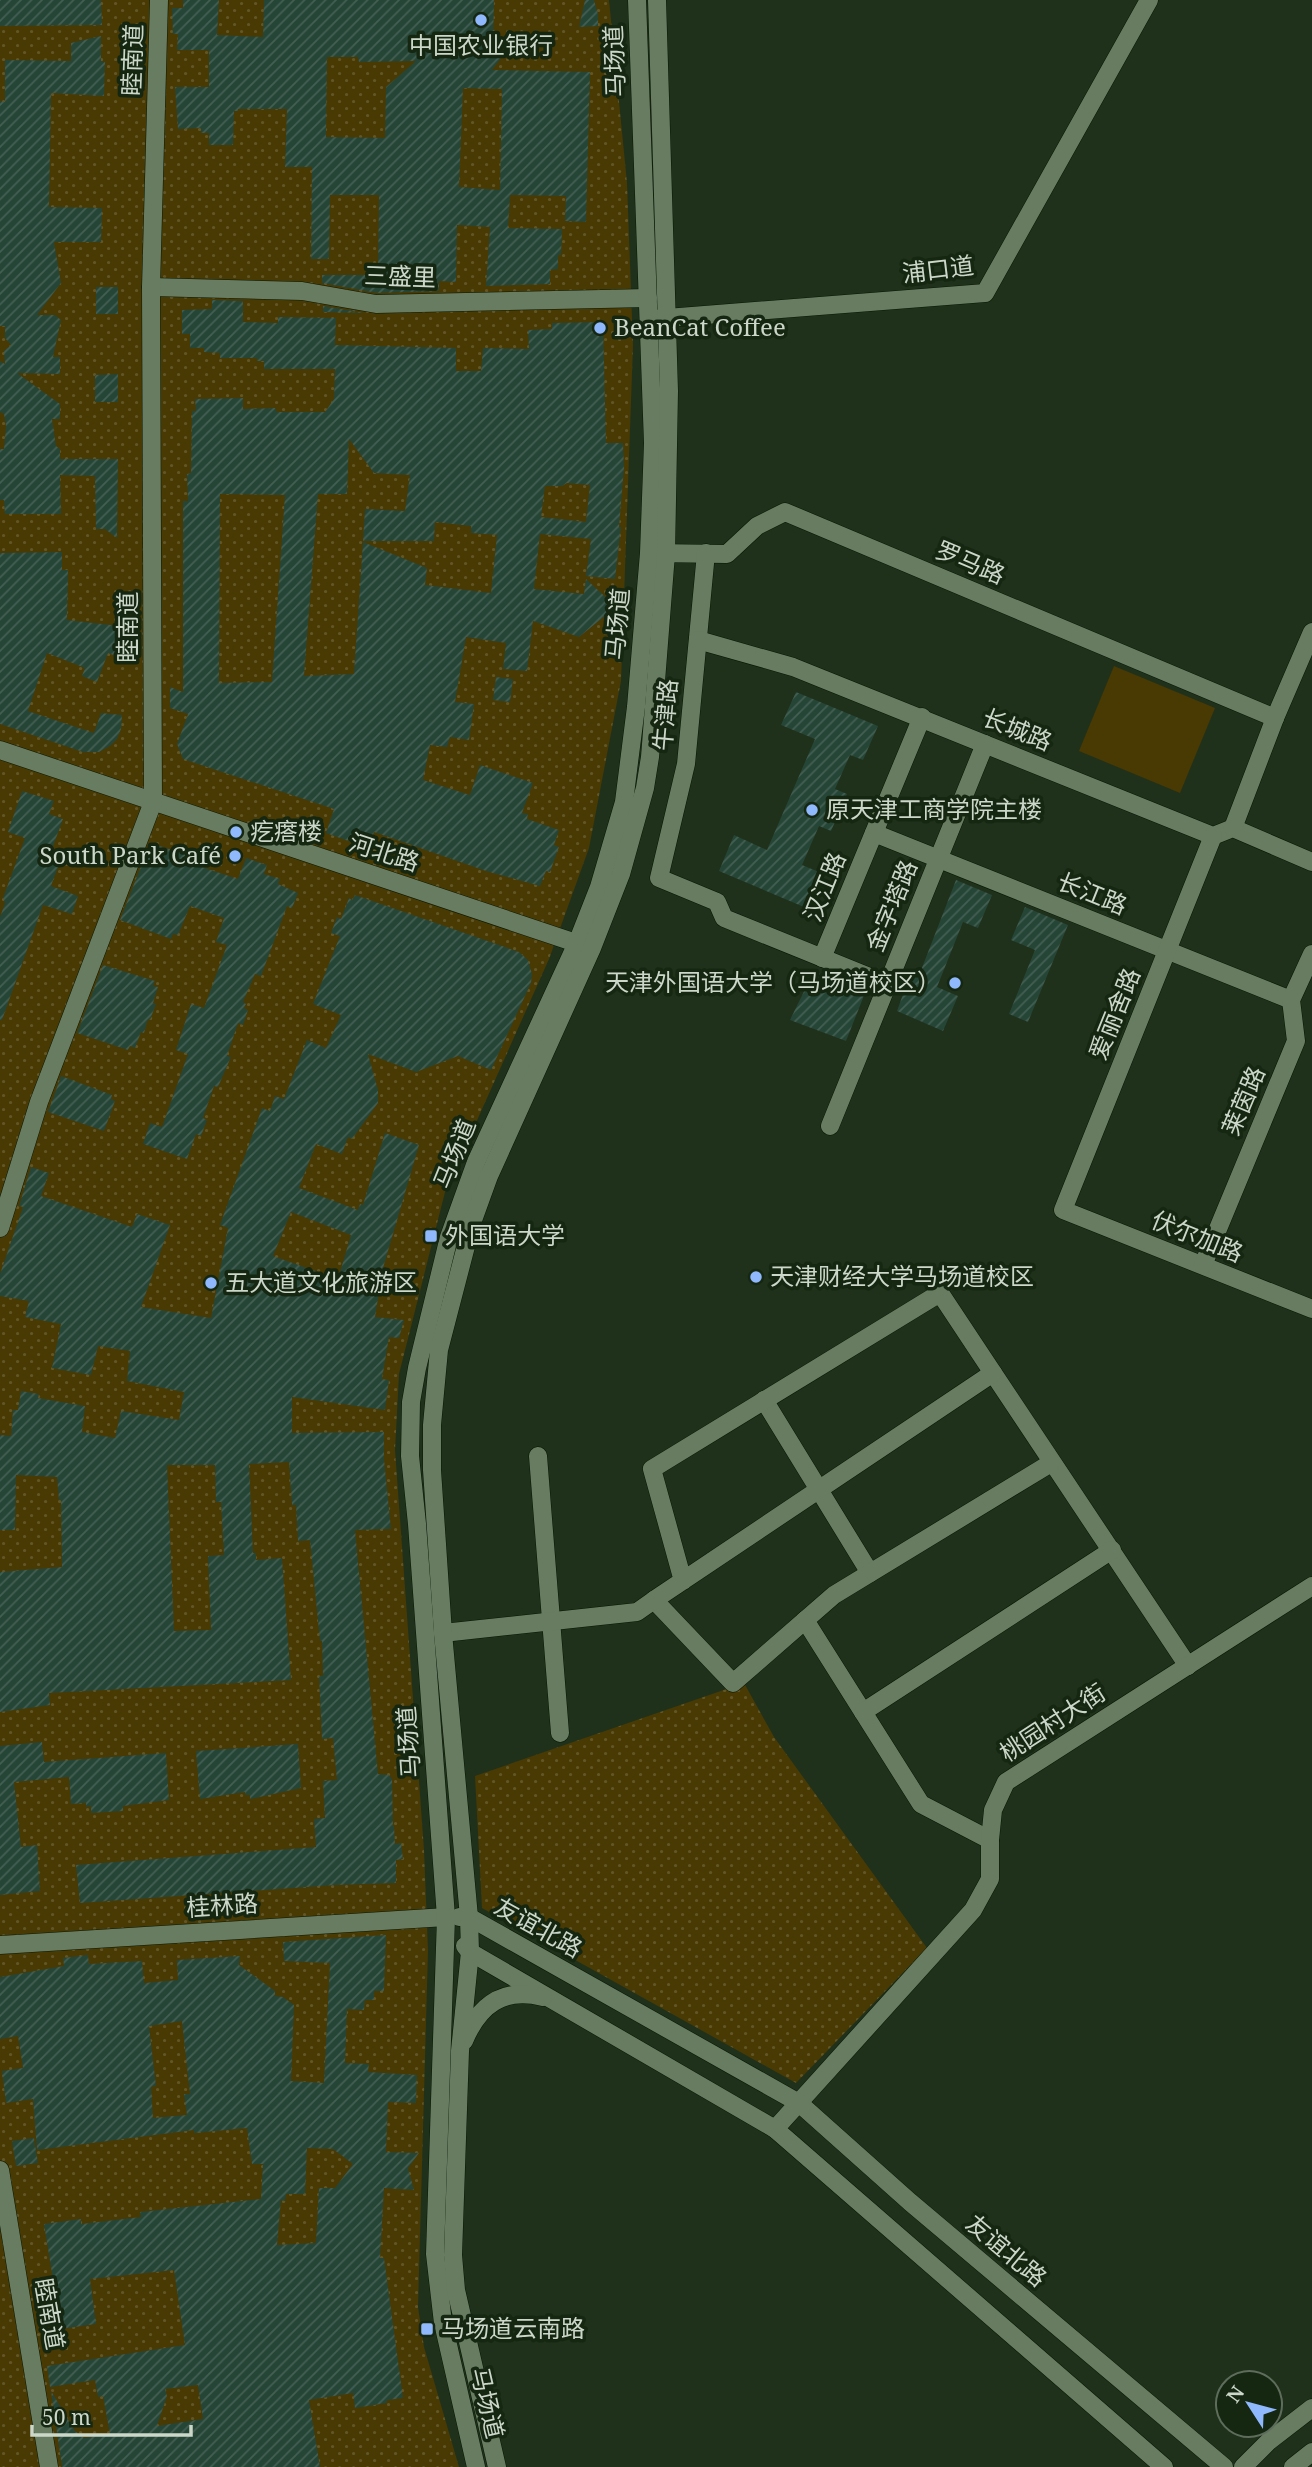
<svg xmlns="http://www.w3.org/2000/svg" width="1312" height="2467" viewBox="0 0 1312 2467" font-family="'Noto Serif','Noto Sans SC',serif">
	<defs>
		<pattern id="grass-dots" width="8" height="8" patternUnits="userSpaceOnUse" patternTransform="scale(1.75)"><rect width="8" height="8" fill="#493903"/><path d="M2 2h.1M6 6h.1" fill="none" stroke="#625526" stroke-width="1.8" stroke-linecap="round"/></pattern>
		<pattern id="building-hatch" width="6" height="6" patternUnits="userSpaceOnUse" patternTransform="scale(1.75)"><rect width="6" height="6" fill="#254537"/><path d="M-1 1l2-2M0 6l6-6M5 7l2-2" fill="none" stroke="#435f53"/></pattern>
	</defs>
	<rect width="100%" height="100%" fill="#1f311a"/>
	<g fill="url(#grass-dots)">
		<path d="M0 0H609L627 183 633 345 621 681 589 848 549 959 445 1192 399 1374 395 1450 424 1850 428 1951 418 2307 424 2347 459 2467H0Z"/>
		<path d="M744 1683 774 1737 927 1948 796 2083 482 1908 475 1776Z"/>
	</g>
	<path fill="#493903" d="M1114 666 1215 708 1180 793 1079 751Z"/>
	<g fill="url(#building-hatch)" fill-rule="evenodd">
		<path d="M0 0H101L102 25 0 26Z"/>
		<path d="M183 0H219L217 35 263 37 264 0H494L493 46 504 54 492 70 590 72 586 222 565 221 566 196 510 195 508 228 562 229 561 255H558V269L550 270V284L486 286 490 227 457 225 456 282 439 281V291L377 293 322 283V275H378L379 195H330L329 259H311L312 167H285L287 109H238V111H234L233 145H209V133H201V128L178 129 175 87H209V50H177L178 34H173L172 8H183ZM327 57H358L359 62 416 61 386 87 385 138 326 137ZM463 88 502 89 500 190 459 187Z"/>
		<path d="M585 0H594L598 14V26L579 27Z"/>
		<path d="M101 36V61L105 62 104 96 51 93 49 207 102 208 101 242H54L61 283 37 315H55L61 320 53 357H60V374L17 373 60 404V419H52L56 446 60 449V459H118L117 538 105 529H96L95 476 60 475 61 514H5L4 500H0V449H4L6 426 4 414 0 412V361L5 364 4 351 11 345 5 338V326H0V101L5 102V60L71 61V43Z"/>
		<rect x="96" y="287" width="22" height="27"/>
		<path d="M212 300 243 301V322L278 323V317L336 318 335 345 456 348V371H481L483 348 529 349 528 330 552 329V323L603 322 606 443H623L624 468 619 527H621L615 579 586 576 591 539 540 534 534 589 584 594 586 579 612 603 611 611 579 637 533 621 527 671 503 669 506 643 466 637 455 702 474 704 469 740 450 737 447 747 430 745 423 780 470 795 480 765 533 783 522 813 528 814 527 819 559 830 554 845 559 847 550 872 546 871 540 886 486 871 374 832 368 848 326 833 334 809 183 759 177 744 188 714 170 708V687L183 692V501H188L187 474 191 473 192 411H196L195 399 243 398V409L275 408 277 412H325L334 399 335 369H264V361H257V358H220V353L204 352V348H190V334H182V310L212 309ZM349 439 374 473 410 475 405 511 365 509 363 541H434L435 522 471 526V533L497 535 491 593 425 585 427 568 363 542 354 674 304 676 318 494H347ZM567 483 590 485 586 522 541 517 545 486H562ZM220 494 285 495 272 682 219 683Z"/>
		<path d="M323 306 364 313 323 312Z"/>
		<path d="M118 374V402H95V375Z"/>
		<path d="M62 552V570H68L67 620 120 626 116 656 108 653 97 682 82 676 85 668 47 653 28 711 94 733 101 713 122 715 121 729 117 739 110 746 99 752H83L0 724V553Z"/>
		<path d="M496 677 513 679 510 702 493 700Z"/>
		<path d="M796 692 878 726 863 760 850 755 835 789 847 794 831 831 819 826 802 865 819 872 804 907 719 871 734 835 767 850 815 739 781 725Z"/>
		<path d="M22 791 54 801 49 814 63 819 51 852 62 856 51 886 78 896 72 914 43 905 2 1020H0V917L5 903 3 898 25 838 8 832Z"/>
		<path d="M150 843 204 860 202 867 238 879 246 858 267 865 264 874 280 879 278 884 298 893 292 908 287 906 261 976 255 974 243 1002 246 1004 244 1008 248 1010 243 1025 238 1023 227 1056 231 1057 218 1087 214 1086 203 1118 207 1120 201 1136 196 1134 187 1159 143 1144 150 1123 162 1127 188 1054 176 1050 191 1004 204 1008 227 945 216 942 224 918 190 906 178 935 173 934 171 939 120 920Z"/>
		<path d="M956 880 992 895 978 928 963 922 937 987 958 996 943 1031 897 1011 910 975 918 978Z"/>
		<path d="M355 895 519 952 528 960 532 974 531 983 491 1070 458 1056 416 1072 368 1054 378 1090V1103L352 1139 348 1137 342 1154 316 1144 299 1188 358 1210 360 1204 363 1205 385 1133 419 1145 376 1292H379L375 1317 404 1320 399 1338 389 1337 382 1379 389 1380 385 1410 292 1397V1433L384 1432V1459L391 1529 355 1530 378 1774 389 1775 392 1779 393 1826H394L395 1844 401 1843 403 1859 396 1860V1883L335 1885 80 1903 76 1865 316 1847 314 1819 325 1818 323 1781 337 1780 333 1738 322 1739 319 1676H323L322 1641H320L310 1540 298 1541 296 1505H292L289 1462 249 1464 253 1553H256V1560L282 1558 291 1680 49 1693 50 1705 0 1712V1572L62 1567 61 1500H59L57 1477 16 1475 15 1530H0V1435L11 1436 13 1410H18L21 1391 39 1394 38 1398 85 1406 82 1432 115 1438 121 1411 179 1420 184 1392 127 1381 130 1351 98 1346 91 1375 52 1368 61 1324 25 1317 29 1301 0 1296V1274L23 1207 19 1206 31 1167 49 1173 41 1196 132 1227 137 1214 170 1225 141 1307 211 1318 228 1228 220 1225 262 1108 270 1111 275 1096 284 1099 307 1040 326 1048 341 1015 313 1004 340 936 331 933 337 917 341 919 349 898 352 900ZM291 1212 351 1235 338 1279 273 1256ZM167 1465H215L216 1502H221L224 1555 208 1556 211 1630 174 1631Z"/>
		<path d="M1025 907 1068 925 1028 1022 1009 1014 1035 950 1011 940Z"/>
		<path d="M103 965 155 981 153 986 158 987 153 1003 156 1004 150 1020 148 1019 144 1033 141 1032 135 1048 130 1046 128 1050 77 1033Z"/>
		<path d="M814 971 865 993 846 1041 790 1020Z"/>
		<path d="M61 1076 112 1095 111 1099 115 1101 104 1131 48 1112Z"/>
		<path d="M42 1742 44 1762 166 1753 169 1800 123 1806V1811L91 1813V1806L86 1807V1803L71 1804 69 1777 14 1782 21 1847 37 1845 40 1891 0 1895V1746Z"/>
		<path d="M298 1744 301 1788 250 1799V1795H245V1792L200 1799 196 1751Z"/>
		<path d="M386 1935 384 1991H374V2000H365L364 2010 347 2009 345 2063 369 2064 368 2072 417 2075 416 2103 388 2102 386 2152 419 2153 408 2168 414 2190 384 2188 380 2258H384L403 2398 387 2400V2403L355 2408 353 2393 309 2400 320 2467H62L51 2391 75 2431 84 2438 110 2434 103 2396 98 2397 95 2380 50 2387 47 2366 185 2345 174 2270 90 2279 96 2324 61 2329 44 2224 81 2219V2224L141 2217 140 2212 261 2199 263 2164H252L247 2128 194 2133V2130L37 2150 33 2099 6 2103 2 2071 23 2068 18 2036 0 2039V1977L64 1966 63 1958 88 1955 89 1964 142 1961 144 1983 178 1980 177 1960 240 1956 239 1965 275 1991V1996L283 1997 294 2005 291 2081 324 2083 330 1963 284 1961 283 1942ZM182 2021 190 2094H184L187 2115 153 2118 151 2087 156 2086 149 2026ZM307 2148 333 2149 353 2164 335 2188H319L316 2243 277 2245 281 2200 285 2201 286 2194H305ZM198 2385 203 2419 157 2426 167 2396 165 2389Z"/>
		<path d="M34 2138 38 2163 16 2166 12 2141Z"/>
	</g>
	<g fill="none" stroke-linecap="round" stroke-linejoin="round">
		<g stroke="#081804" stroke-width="19">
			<g id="minor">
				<path d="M151 287 302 291 376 304 648 298"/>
				<path d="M654 319 985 293 1149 0"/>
				<path d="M651 553 727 554 757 526 785 512 1275 718"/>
				<path d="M706 553 686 764 659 878 717 902 724 918 887 984"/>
				<path d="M698 640 793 667 1213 836 1233 828 1312 862"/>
				<path d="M1233 828 1275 718 1312 632"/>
				<path d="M874 833 1291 1000"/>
				<path d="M1213 836 1063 1210 1312 1309"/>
				<path d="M822 958 922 717"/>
				<path d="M830 1126 985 744"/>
				<path d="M1203 1265 1296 1041 1291 1000 1312 954"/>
				<path d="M993 1373 1188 1666"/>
				<path d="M764 1400 870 1573"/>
				<path d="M538 1456 560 1733"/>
				<path d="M654 1600 733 1683 834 1595 1051 1463"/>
				<path d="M805 1620 921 1804 990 1840"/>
				<path d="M443 1633 637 1612 654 1600 993 1373 940 1293 652 1469 683 1581"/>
				<path d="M863 1712 1112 1550"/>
				<path d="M775 2129 973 1910 990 1879V1840L993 1810 1006 1782 1312 1586"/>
			</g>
		</g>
		<g stroke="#081804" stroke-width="19">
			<g id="tertiary">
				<path d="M0 750 591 948"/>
				<path d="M0 1228 39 1102 153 802 151 287 159 0"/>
				<path d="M0 1945 446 1917"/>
				<path d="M0 2170 49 2467"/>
			</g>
		</g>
		<g stroke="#081804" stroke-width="19">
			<g id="secondary">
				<path d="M459 1917H469L799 2103 910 2202 1224 2467"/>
				<path d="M465 1946 470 1952 775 2129 1164 2467"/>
				<path d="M464 2041C479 2005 503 1987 543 1997"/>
				<path d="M476 2467 443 2323 435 2254 446 1917 417 1524 410 1456 411 1402 417 1368 449 1237 476 1162 577 943 599 887 624 802 636 707 649 553 653 443 637 0"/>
				<path d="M497 2467 456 2290 453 2255 460 2051 470 1952 469 1917 443 1633 432 1470V1425L439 1350 472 1223 489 1176 592 948 621 874 645 788 650 757 666 554 669 391 657 0"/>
				<path d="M1243 2467 1269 2441 1312 2408"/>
				<path d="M1293 2467 1312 2452"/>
			</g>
		</g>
		<use href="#minor" stroke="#687c62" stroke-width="18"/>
		<use href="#tertiary" stroke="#687c62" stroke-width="18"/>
		<use href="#secondary" stroke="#687c62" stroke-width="18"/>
	</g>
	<g fill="#90b8fd" stroke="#152711" stroke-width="2.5">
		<circle cx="481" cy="20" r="7"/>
		<circle cx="600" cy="328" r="7"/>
		<circle cx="812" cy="810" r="7"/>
		<circle cx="236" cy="832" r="7"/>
		<circle cx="235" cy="856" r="7"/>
		<circle cx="955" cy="983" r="7"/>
		<rect x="424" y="1229" width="14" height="14" rx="3.5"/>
		<circle cx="756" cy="1277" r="7"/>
		<circle cx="211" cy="1283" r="7"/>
		<rect x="420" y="2322" width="14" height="14" rx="3.5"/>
	</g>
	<g text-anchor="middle" stroke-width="7" stroke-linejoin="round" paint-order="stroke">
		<g font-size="24" fill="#cbd7c9" stroke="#152711" text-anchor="start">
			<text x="481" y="54" text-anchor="middle">中国农业银行</text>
			<text x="614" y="336">BeanCat Coffee</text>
			<text x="826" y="818">原天津工商学院主楼</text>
			<text x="250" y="840">疙瘩楼</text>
			<text x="221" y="864" text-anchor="end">South Park Café</text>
			<text x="941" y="991" text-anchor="end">天津外国语大学（马场道校区）</text>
			<text x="445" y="1244">外国语大学</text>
			<text x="770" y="1285">天津财经大学马场道校区</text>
			<text x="225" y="1291">五大道文化旅游区</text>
			<text x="441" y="2337">马场道云南路</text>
		</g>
		<g font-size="24" fill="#cbd7c9" stroke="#152711">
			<text transform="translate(133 60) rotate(-88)" y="8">睦南道</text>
			<text transform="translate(615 61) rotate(-92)" y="8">马场道</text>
			<text transform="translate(938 270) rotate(-7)" y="8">浦口道</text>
			<text transform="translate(400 277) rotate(2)" y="8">三盛里</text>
			<text transform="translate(970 563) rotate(23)" y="8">罗马路</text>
			<text transform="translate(618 624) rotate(-85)" y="8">马场道</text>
			<text transform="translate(128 627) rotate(-90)" y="8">睦南道</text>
			<text transform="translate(666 715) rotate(-85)" y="8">牛津路</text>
			<text transform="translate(1017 730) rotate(22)" y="8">长城路</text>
			<text transform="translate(384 853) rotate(18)" y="8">河北路</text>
			<text transform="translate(825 887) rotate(-68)" y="8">汉江路</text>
			<text transform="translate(1092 894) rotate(22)" y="8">长江路</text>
			<text transform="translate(892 906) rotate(-68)" y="8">金字塔路</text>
			<text transform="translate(1115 1014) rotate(-68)" y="8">爱丽舍路</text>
			<text transform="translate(1244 1101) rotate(-67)" y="8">莱茵路</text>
			<text transform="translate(455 1154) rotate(-68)" y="8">马场道</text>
			<text transform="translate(1197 1237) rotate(22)" y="8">伏尔加路</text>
			<text transform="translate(1053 1723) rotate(-33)" y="8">桃园村大街</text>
			<text transform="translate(409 1742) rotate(-94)" y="8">马场道</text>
			<text transform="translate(222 1906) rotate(-4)" y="8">桂林路</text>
			<text transform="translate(538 1928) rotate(29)" y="8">友谊北路</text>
			<text transform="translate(1006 2251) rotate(40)" y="8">友谊北路</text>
			<text transform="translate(49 2314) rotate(80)" y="8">睦南道</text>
			<text transform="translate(487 2403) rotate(77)" y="8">马场道</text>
		</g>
	</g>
	<g transform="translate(1249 2404) rotate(306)"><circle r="33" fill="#152711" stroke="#5e6d5b" stroke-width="2"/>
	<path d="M0-5L12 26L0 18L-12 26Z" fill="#90b8fd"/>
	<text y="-10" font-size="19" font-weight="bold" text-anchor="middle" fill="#cbd7c9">N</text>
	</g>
	<path d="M32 2425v10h159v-10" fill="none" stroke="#cbd7c9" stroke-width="3.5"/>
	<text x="42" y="2425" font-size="21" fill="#cbd7c9" stroke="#152711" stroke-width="5" paint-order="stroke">50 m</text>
</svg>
